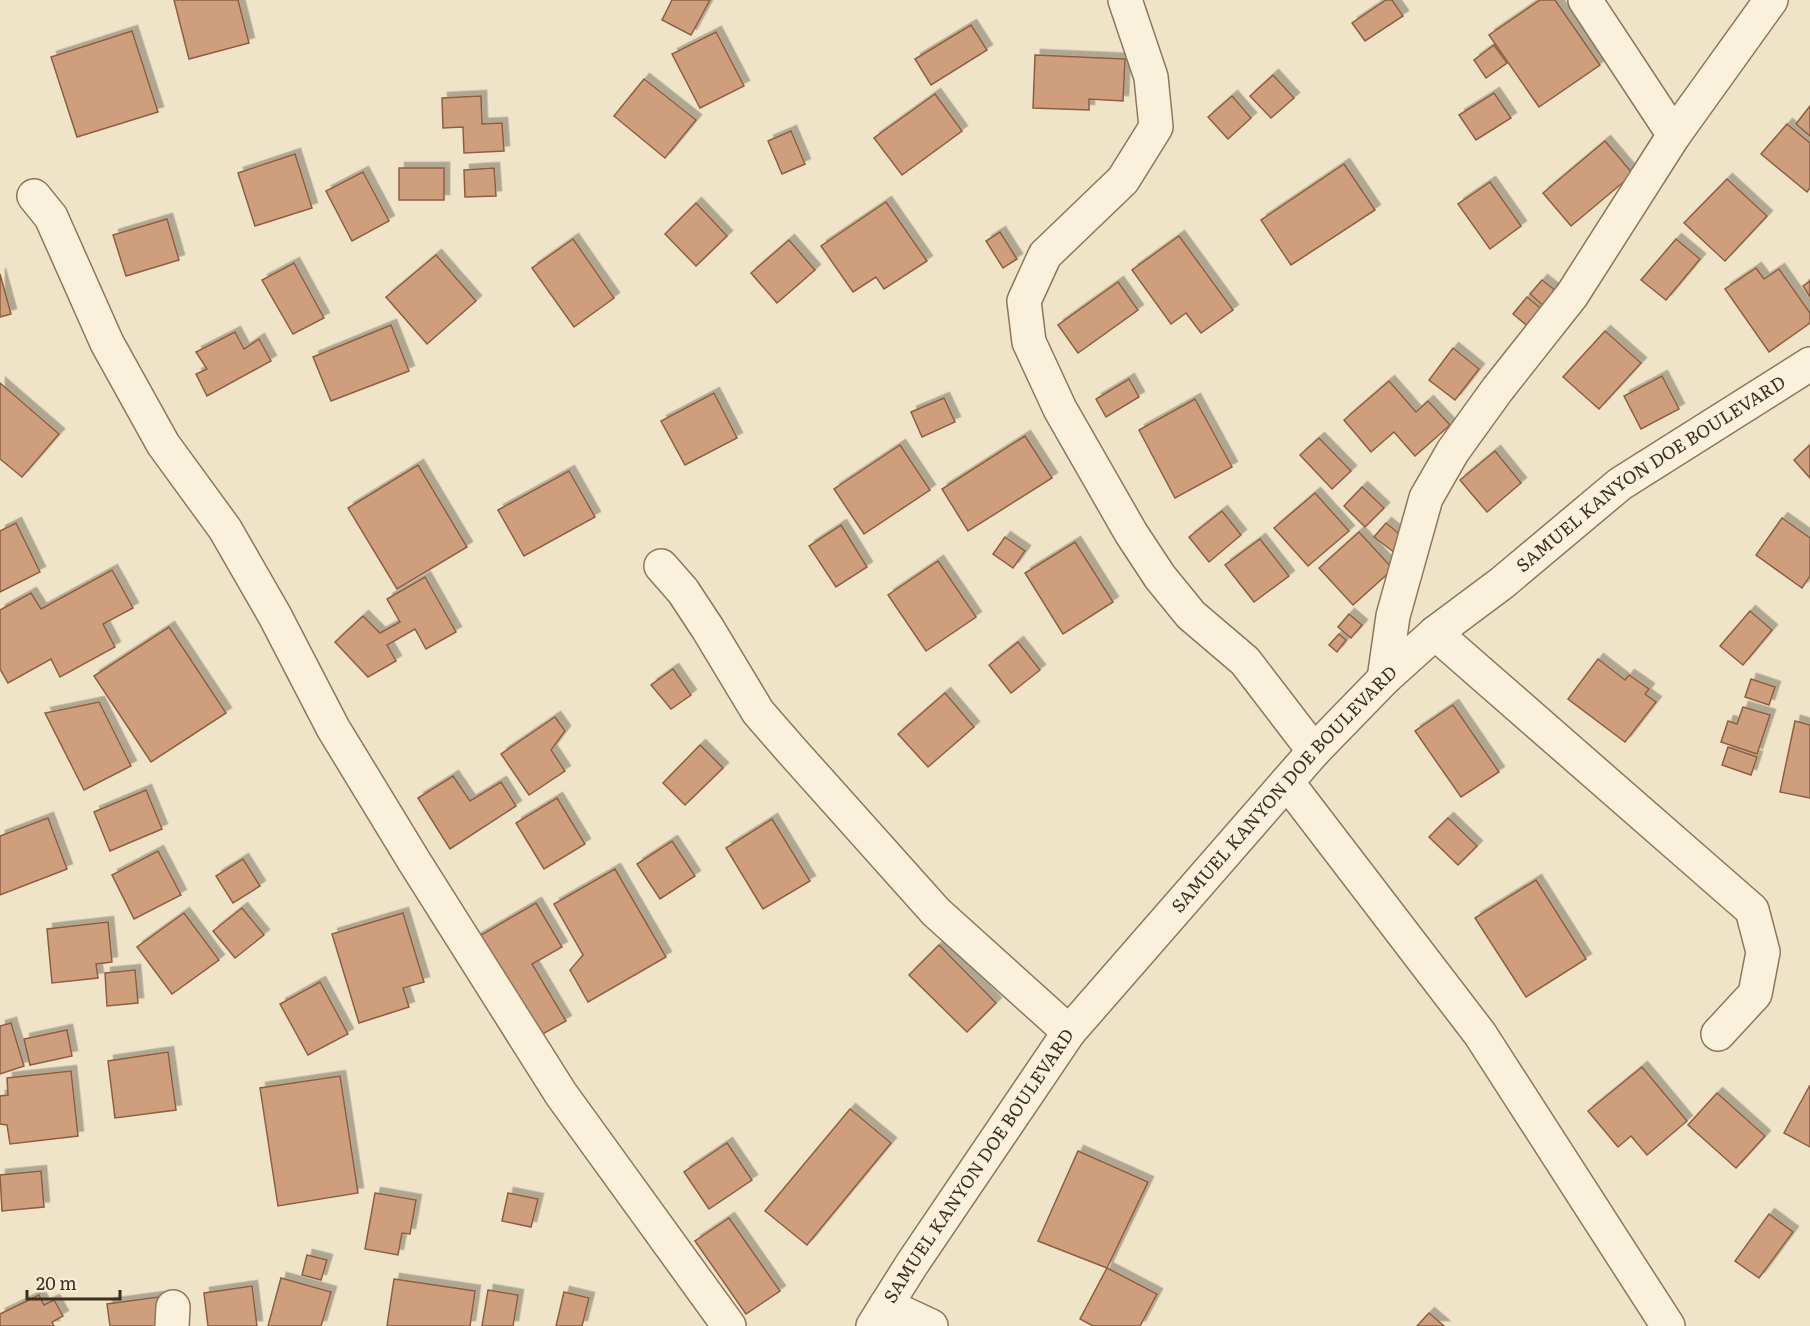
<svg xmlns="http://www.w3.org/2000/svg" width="1810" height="1326" viewBox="0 0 1810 1326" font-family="Literata,serif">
	<defs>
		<filter id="shadow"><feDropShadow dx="5.5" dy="-5.5" stdDeviation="0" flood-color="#0004"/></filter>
	</defs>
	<rect width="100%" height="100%" fill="#f0e4c8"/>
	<g fill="#cf9f7d" stroke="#8d5f41" stroke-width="1.5" filter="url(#shadow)">
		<path d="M174 0H238L249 43 189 59Z"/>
		<path d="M672 0H710L691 35 662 20Z"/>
		<path d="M1386 0H1392L1403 16 1365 41 1352 23Z"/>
		<path d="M1540 0H1555L1600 65 1539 107 1489 35Z"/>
		<path d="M971 25 987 50 931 85 915 59Z"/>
		<path d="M132 31 158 112 77 137 51 57Z"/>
		<path d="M716 32 744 86 700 108 672 54Z"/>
		<path d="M1494 45 1507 63 1486 78 1474 60Z"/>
		<path d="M1035 55 1125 59 1123 101 1089 99V110L1033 108Z"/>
		<path d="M1273 75 1294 98 1271 118 1250 96Z"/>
		<path d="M644 79 696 120 665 158 614 116Z"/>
		<path d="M1494 93 1511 118 1476 140 1459 115Z"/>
		<path d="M935 94 962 131 902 175 874 138Z"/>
		<path d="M481 96 482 124 502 123 504 151 464 153 463 127 443 128 442 98Z"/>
		<path d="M1232 96 1251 118 1228 139 1208 117Z"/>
		<path d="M1810 106V136L1796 124Z"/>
		<path d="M1787 124 1810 143V188L1807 192 1761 154Z"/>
		<path d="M791 131 805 164 782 174 768 141Z"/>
		<path d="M1605 141 1633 174 1571 226 1543 193Z"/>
		<path d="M295 154 312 208 255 226 238 173Z"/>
		<path d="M1344 164 1375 210 1291 265 1261 220Z"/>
		<rect x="399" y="168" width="45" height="32"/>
		<path d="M494 168 496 196 465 197 464 170Z"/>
		<path d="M363 172 389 221 352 241 326 191Z"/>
		<path d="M1727 179 1767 216 1725 261 1684 223Z"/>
		<path d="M1490 182 1521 226 1490 249 1458 204Z"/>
		<path d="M886 202 927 261 884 289 876 277 853 292 821 246Z"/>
		<path d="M696 203 727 236 696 266 665 234Z"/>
		<path d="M167 219 179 260 126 276 113 235Z"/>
		<path d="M1000 232 1017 259 1003 268 986 241Z"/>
		<path d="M1179 236 1233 310 1201 333 1186 313 1171 324 1132 270Z"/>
		<path d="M573 239 614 298 574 327 532 268Z"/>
		<path d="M1676 239 1700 259 1666 300 1641 280Z"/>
		<path d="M789 240 815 270 777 303 751 273Z"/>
		<path d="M436 255 476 301 427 344 386 297Z"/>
		<path d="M294 263 324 318 293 334 262 280Z"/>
		<path d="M1756 268 1764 279 1779 269 1810 313V323L1769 352 1725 289Z"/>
		<path d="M0 274 11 314 0 317Z"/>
		<path d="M1542 280 1560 294 1547 309 1530 294Z"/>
		<path d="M1810 281V297L1803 286Z"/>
		<path d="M1118 282 1138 310 1078 353 1058 325Z"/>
		<path d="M1527 297 1544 311 1530 328 1513 314Z"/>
		<path d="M391 325 409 371 331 401 313 357Z"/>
		<path d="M1605 331 1641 363 1599 409 1563 377Z"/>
		<path d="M235 332 244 349 259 339 271 361 207 396 196 374 207 369 196 352Z"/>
		<path d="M1453 348 1479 369 1455 400 1429 380Z"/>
		<path d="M1662 376 1679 409 1641 429 1624 396Z"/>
		<path d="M1129 379 1139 397 1106 417 1096 399Z"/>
		<path d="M1389 381 1416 412 1428 401 1450 425 1415 456 1394 432 1371 452 1344 420Z"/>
		<path d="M0 383 59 434 22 477 0 459Z"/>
		<path d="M714 393 737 438 685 465 661 421Z"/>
		<path d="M944 398 955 422 922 437 911 412Z"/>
		<path d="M1195 399 1232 467 1175 498 1139 430Z"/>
		<path d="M1025 436 1052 478 968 531 942 489Z"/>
		<path d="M1319 438 1351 471 1332 489 1300 455Z"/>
		<path d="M900 445 930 490 864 534 834 489Z"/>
		<path d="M1810 445V478L1794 460Z"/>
		<path d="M1495 451 1521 483 1487 512 1460 480Z"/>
		<path d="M418 465 467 547 397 589 348 508Z"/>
		<path d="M569 471 595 517 524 556 498 510Z"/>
		<path d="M1362 487 1384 508 1365 527 1344 506Z"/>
		<path d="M1315 493 1349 531 1308 566 1274 528Z"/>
		<path d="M1222 511 1241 535 1209 562 1189 537Z"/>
		<path d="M1782 518 1810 538V576L1802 588 1756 555Z"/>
		<path d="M16 523 40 572 0 592V531Z"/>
		<path d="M1386 523 1407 540 1395 553 1374 537Z"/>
		<path d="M841 525 867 567 836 587 809 546Z"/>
		<path d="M1359 532 1393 569 1353 605 1319 568Z"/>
		<path d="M1005 537 1025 551 1013 568 993 554Z"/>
		<path d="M1260 539 1289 576 1254 602 1225 565Z"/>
		<path d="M1075 542 1113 602 1063 634 1025 573Z"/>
		<path d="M938 561 976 617 926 651 888 595Z"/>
		<path d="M112 570 133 608 103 624 115 647 60 677 51 659 8 683 0 669V610L31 593 41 609Z"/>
		<path d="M425 577 456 632 426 649 415 629 387 645 396 661 368 677 335 642 363 616 380 633 400 622 387 599Z"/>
		<path d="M1750 611 1772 630 1743 665 1720 646Z"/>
		<path d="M1349 614 1362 625 1351 638 1338 627Z"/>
		<path d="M169 627 226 713 151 762 94 676Z"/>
		<path d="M1339 634 1346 640 1337 652 1329 645Z"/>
		<path d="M1018 642 1040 670 1011 693 989 665Z"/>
		<path d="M1598 659 1625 680 1629 675 1649 689 1645 694 1656 702 1625 742 1568 699Z"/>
		<path d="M673 669 691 695 671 709 651 685Z"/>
		<path d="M1751 679 1775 687 1769 705 1745 697Z"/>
		<path d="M945 693 974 727 928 767 898 734Z"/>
		<path d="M99 702 131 766 84 790 45 713Z"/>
		<path d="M1453 705 1499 772 1461 797 1415 731Z"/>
		<path d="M1743 707 1770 715 1757 754 1721 742 1728 721 1737 724Z"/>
		<path d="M555 717 565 731 551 750 565 771 529 795 501 754Z"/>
		<path d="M1795 721 1810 725V798L1780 792Z"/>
		<path d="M700 745 723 768 685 805 663 783Z"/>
		<path d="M1728 747 1757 757 1751 775 1722 765Z"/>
		<path d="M453 776 470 801 501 782 516 806 450 849 418 798Z"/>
		<path d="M146 790 162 829 110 851 94 812Z"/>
		<path d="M557 798 585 844 544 869 516 823Z"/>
		<path d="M48 818 67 869 0 895V836Z"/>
		<path d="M1448 818 1477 846 1458 865 1429 837Z"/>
		<path d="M772 819 810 881 763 909 726 848Z"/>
		<path d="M672 841 695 876 660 899 637 864Z"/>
		<path d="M158 851 181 895 134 919 112 875Z"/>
		<path d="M243 859 260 886 233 903 216 876Z"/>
		<path d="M615 869 666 957 588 1002 570 970 583 955 554 904Z"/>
		<path d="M1536 880 1586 959 1526 997 1475 918Z"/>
		<path d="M536 903 562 947 532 964 566 1021 530 1041 471 941Z"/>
		<path d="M242 908 264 935 235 958 213 931Z"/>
		<path d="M184 913 219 960 172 994 137 947Z"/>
		<path d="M403 913 424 982 403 988 409 1007 359 1023 332 934Z"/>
		<path d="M108 922 112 962 96 964 98 978 52 983 47 929Z"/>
		<path d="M939 945 996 1003 967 1032 909 975Z"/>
		<path d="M135 970 138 1003 107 1006 105 973Z"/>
		<path d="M320 982 348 1034 308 1055 280 1004Z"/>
		<path d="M11 1023 24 1066 0 1074V1026Z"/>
		<path d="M67 1030 72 1056 30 1065 24 1039Z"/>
		<path d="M168 1052 176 1110 115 1118 108 1061Z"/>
		<path d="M1642 1067 1687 1121 1647 1155 1631 1136 1618 1147 1588 1111Z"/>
		<path d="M71 1071 78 1136 10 1144 7 1125 0 1124V1096L8 1095 7 1078Z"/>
		<path d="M340 1076 358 1193 278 1206 260 1088Z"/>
		<path d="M1810 1085V1147L1784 1133Z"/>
		<path d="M1717 1093 1765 1136 1736 1168 1688 1125Z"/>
		<path d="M850 1109 891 1143 807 1245 765 1211Z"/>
		<path d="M727 1143 752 1180 709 1209 684 1172Z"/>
		<path d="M1078 1151 1148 1182 1107 1268 1038 1241Z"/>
		<path d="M41 1171 44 1207 2 1211 0 1175Z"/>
		<path d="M375 1193 416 1200 410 1234 402 1233 398 1255 365 1249Z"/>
		<path d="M508 1193 538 1199 531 1227 502 1221Z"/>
		<path d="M1769 1214 1793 1232 1759 1278 1735 1261Z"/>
		<path d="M729 1218 780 1291 746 1314 695 1241Z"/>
		<path d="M307 1255 327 1260 321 1280 302 1275Z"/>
		<path d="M1107 1268 1157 1294 1140 1326H1093L1080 1319Z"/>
		<path d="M281 1278 331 1292 321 1326H268Z"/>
		<path d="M394 1279 475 1291 470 1326H387Z"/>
		<path d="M252 1286 257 1326H208L204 1293Z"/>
		<path d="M488 1290 518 1295 513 1326H482Z"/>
		<path d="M564 1292 589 1298 582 1326H556Z"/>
		<path d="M39 1295 44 1305 54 1300 63 1316 52 1322 54 1326H0V1314Z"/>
		<path d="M158 1297 162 1326H110L107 1304Z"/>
		<path d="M1429 1313 1444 1326H1417Z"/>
	</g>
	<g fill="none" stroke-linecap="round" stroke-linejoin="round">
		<g stroke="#8d765c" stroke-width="36">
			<g id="minor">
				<path d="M1125 0 1151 77 1156 127 1123 180 1045 255 1024 301 1029 342 1060 409 1131 533 1160 577 1191 615 1245 661 1314 751"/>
				<path d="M1585 0 1674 135"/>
				<path d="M34 196 51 217 107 343 163 444 225 529 275 616 333 728 414 861 561 1094 729 1326"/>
				<path d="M661 566 683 591 708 629 758 712 792 751 936 912 1069 1032"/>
				<path d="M1435 633 1752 910 1763 952 1755 994 1718 1034"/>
				<path d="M1384 679 1393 616 1426 498 1453 451 1497 390 1572 295 1674 135 1771 0"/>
				<path d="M1287 782 1480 1034 1668 1326"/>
				<path d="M886 1305 931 1326"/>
				<path d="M172 1326 173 1307"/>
			</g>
		</g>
		<g stroke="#8d765c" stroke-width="36">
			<g id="tertiary">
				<path id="s1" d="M873 1326 912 1264 1069 1032 1314 751 1384 679 1435 633 1502 583 1620 484 1810 364"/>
			</g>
		</g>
		<use href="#minor" stroke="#faf1dc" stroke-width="33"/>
		<use href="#tertiary" stroke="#faf1dc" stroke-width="33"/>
	</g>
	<g text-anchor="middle" stroke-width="4.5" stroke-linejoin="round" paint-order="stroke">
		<g font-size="18" fill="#3d2e20" stroke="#f7eed8">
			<text dy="6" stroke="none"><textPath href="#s1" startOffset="1164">SAMUEL KANYON DOE BOULEVARD</textPath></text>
			<text dy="6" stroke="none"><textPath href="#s1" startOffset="678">SAMUEL KANYON DOE BOULEVARD</textPath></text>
			<text dy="6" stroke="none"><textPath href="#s1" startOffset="192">SAMUEL KANYON DOE BOULEVARD</textPath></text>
		</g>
	</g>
	<path d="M27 1290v9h93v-9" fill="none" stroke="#3d2e20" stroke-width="3"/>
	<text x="36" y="1290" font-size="18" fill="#3d2e20" stroke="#f7eed8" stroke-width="4.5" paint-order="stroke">20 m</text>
</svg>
